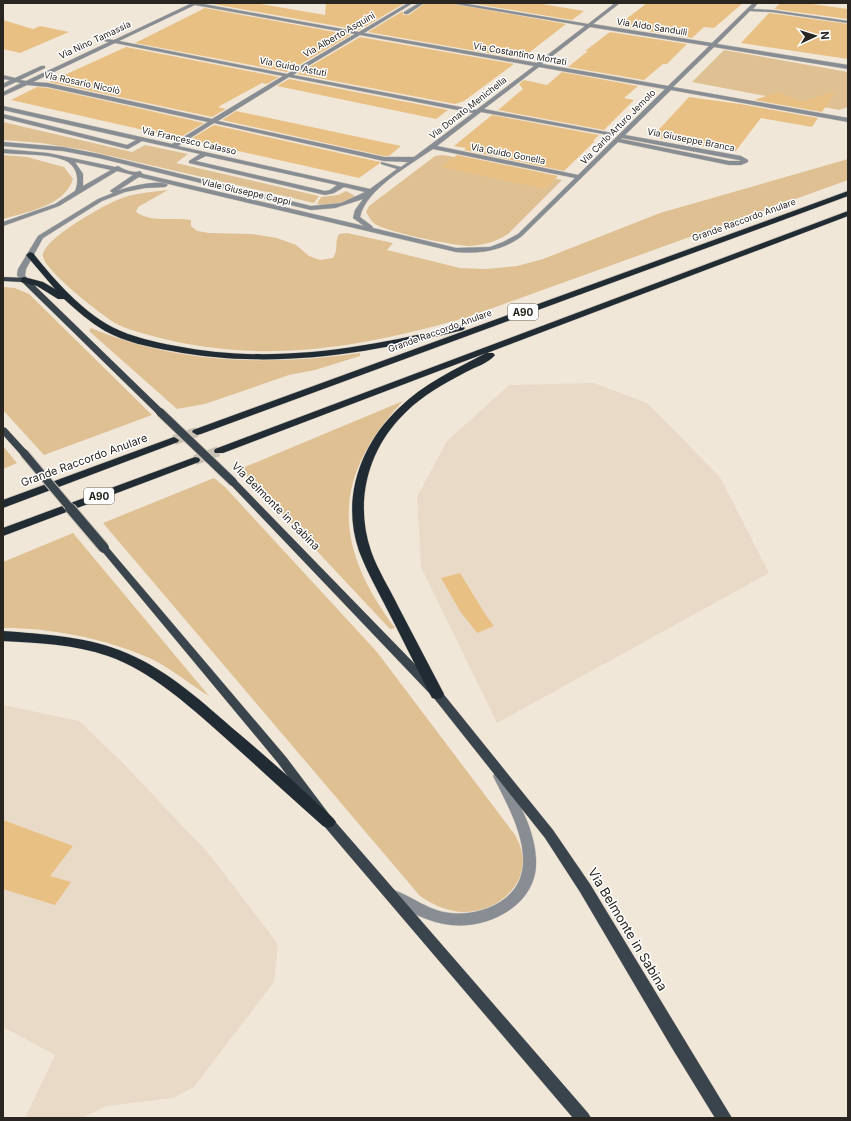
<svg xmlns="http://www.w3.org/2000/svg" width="851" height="1121" viewBox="0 0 851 1121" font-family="Inter,sans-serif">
	<rect width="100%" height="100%" fill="#f1e7d9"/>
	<g fill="#e9dac7">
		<path d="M594 383 647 403 720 477 769 573 497 723 421 567 417 497 447 441 509 385Z"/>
		<path d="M3 705 79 721 123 763 210 855 278 944 274 982 194 1087 173 1098 106 1106 82 1118H33L26 1116 55 1055 3 1027Z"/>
	</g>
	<g fill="#dec093">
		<path d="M724 50 848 72V107L839 110 692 82Z"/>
		<path d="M3 122 132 152 145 145 188 154 176 163 319 196 314 203 85 150 41 143 3 140Z"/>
		<path d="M3 155 27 157 64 167 73 179C65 206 26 212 3 219Z"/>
		<path d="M442 155 449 156 562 180 508 234C496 242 484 245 470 246 455 246 387 232 375 224 371 221 369 217 366 212L369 206 435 156Z"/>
		<path d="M848 159V180L465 318C354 349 258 366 145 334 136 331 127 329 119 325 106 319 39 267 43 254 47 237 101 207 117 200 133 193 151 192 168 190L138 207 136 212C151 223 173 217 191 220V226L197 231 209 233 252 234 277 238 296 245 309 256 320 260 333 258C339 249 334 243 339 234L347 233 393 243 387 250 460 268 486 269 517 266 543 259 660 213Z"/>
		<path d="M346 191 355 196C346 205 329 206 317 204L321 197 338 195Z"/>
		<path d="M3 287 15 288 29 294 152 415 44 455 3 410Z"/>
		<path d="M91 328C177 364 269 366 360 353V356L315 370 289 375 205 404 177 409 89 331Z"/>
		<path d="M403 401C331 478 333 545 395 628L390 629 240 469Z"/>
		<path d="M3 446 17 463 3 469Z"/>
		<path d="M214 478 225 487 377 652 515 835C519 843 523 851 523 861 522 891 494 911 465 912 448 912 433 905 420 896L103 523Z"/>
		<path d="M73 533 209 696C191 685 165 664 147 657 102 638 52 628 3 628V562Z"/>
	</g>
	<g fill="#e9c083">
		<path d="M216 3H255L325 15 326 3H405L359 30 213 4Z"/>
		<path d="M425 3H449L566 24 521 59 368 32 403 11V15H409Z"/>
		<path d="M470 3H536L584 11 572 20Z"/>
		<path d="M647 3H743L714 28 704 27 692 38 617 26Z"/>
		<path d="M780 3H805L848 9V19L774 9Z"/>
		<path d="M205 8 351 35 287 72 135 43Z"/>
		<path d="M769 13 848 24V59L741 43Z"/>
		<path d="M3 20 33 29 40 26 69 32 20 53 3 49Z"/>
		<path d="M610 32 687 44 667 64H663L644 80 568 67 588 51H585Z"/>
		<path d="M360 37 514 64 464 101 455 104 297 74Z"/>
		<path d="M126 47 279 77 267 84 262 83 218 107 226 109 212 117 49 82Z"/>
		<path d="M562 72 638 86 624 98 634 100 604 130 498 110 523 89 519 84 524 80 547 85Z"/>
		<path d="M289 79 448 110 436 119 277 86Z"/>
		<path d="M37 87 48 88 204 123 179 138 11 100Z"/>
		<path d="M836 91 822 112 754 100 778 92 802 102Z"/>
		<path d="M689 97 740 104 818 118 812 127 761 118 735 152 652 137Z"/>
		<path d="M236 111 401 146 389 156H384L222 120Z"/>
		<path d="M492 115 599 135 593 141H595L564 171 464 150 466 148 454 146Z"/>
		<path d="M214 125 380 162V163L359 178 189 140Z"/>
		<path d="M457 155 558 176 545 189 442 167Z"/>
		<path d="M460 573 487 617 494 626 477 633 460 611 441 578Z"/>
		<path d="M3 820 73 846 50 876 71 882 55 905 3 889Z"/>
	</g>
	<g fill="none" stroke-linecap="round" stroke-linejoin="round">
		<g stroke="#c9c0b4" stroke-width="10" stroke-dasharray="10 5" stroke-linecap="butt">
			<path d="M174 440 197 432"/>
			<path d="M195 460 219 451"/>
		</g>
		<g stroke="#cdc4b8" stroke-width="1">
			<g id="minor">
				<path d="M188 3H198L359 32 408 3H413L364 33 537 63 585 26 450 3H461L588 24 615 3H620L593 24 712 43 753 3H758L753 9 772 10 848 21V23L772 12 750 11 717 44 848 65V69L714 47 673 87 848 118V122L671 90 625 135 741 156 748 160V162L741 165H729L618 142 522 236C502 251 480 254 456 252L139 177 117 191C127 187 160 179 168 185L165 187 145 188 125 192 102 201 43 238 26 269 25 275 28 280 21 282 17 275 18 269 38 236 98 199 113 193 110 191 111 190 133 175 117 171 59 206 3 226V222L55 204 75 191C80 180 77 165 64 160 46 153 22 155 3 153V149L48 153 115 167 118 166C123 169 133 174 140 171L143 174 364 226 353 218 355 210 363 199 335 208 311 210 99 158 63 151 3 146V142L63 147 99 154 311 206 341 203 365 192 344 187 334 193 325 195 189 163V161L200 154 142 141 128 149 3 118V114L127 145 136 140 3 110V106L172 144 208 122 48 87 27 85 3 96V92L21 83 16 82 3 88V84L10 80 3 79V75L15 78 41 66H45V68L20 80 26 81 109 42 104 41V39L114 40 190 4ZM195 5 355 34 287 74 119 41ZM590 27 709 46 668 86 542 64ZM360 35 534 66 476 110 293 75ZM115 43 283 76 212 119 48 83 33 82ZM539 67 665 89 578 175 437 146 481 112 614 136 615 135 612 133 484 109ZM289 77 473 113 414 157H384L218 121ZM214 123 384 161 408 162 401 167 381 162V164L397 169 370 189 178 146ZM622 138 739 160 741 161H729L621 139ZM433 149 575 178 518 234 503 242 490 247 456 248 373 228 372 226 360 217C366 189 410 165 433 149ZM206 156 337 185 330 190 325 191 196 161ZM75 162 111 170 83 186V174Z"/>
				<path d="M419 3H424L408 14H404V12Z"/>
				<path d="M499 771 503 773C517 800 535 828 536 860 538 904 490 929 451 925 429 923 408 911 389 900L387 896 389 892 394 890C413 897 429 911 450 913 468 915 485 911 500 902 547 872 511 812 493 776L495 773Z"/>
			</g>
		</g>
		<g stroke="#cdc4b8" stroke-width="1">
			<g id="major">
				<path d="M3 277 27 278 163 410 164 412 163 414H157L22 282 3 281Z"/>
				<path d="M3 427 6 428 27 451 28 453 27 455H21L3 435Z"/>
				<path d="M233 479 236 480 441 691 553 830 590 884 732 1118H715L672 1048 580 892 545 838 433 697 230 484 228 482Z"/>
				<path d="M104 545 107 546 286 757 332 818 588 1113 591 1118H573L324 826 278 763 101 550 99 548 101 546Z"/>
			</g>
		</g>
		<g stroke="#cdc4b8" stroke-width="1">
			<g id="highway">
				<path d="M848 191V196L201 434 197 435 192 432 193 430Z"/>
				<path d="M848 211V216L487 353H493L495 355C489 363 475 367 466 372 445 383 423 395 406 412 368 448 354 501 371 551 378 571 390 589 399 608 414 637 429 665 444 694L442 698 437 699 432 698C417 669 403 640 388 611 378 591 367 572 359 551 341 499 360 445 399 408 423 384 456 369 486 353L223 453H215L214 451 215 449Z"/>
				<path d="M30 252 33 253C55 281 81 310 112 327 132 337 154 342 176 346 272 365 366 348 460 325L465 328 463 330C367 354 271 370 172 351 149 347 125 342 105 331 90 322 77 311 64 299H58L37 286 21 282V278L24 277 43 282 55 289 26 255Z"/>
				<path d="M174 437 179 440 178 442 3 508V500Z"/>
				<path d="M195 457 199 458 200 460 199 462 3 536V528Z"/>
				<path d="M3 631C42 634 82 636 119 650 162 666 197 697 231 727 266 756 300 787 333 818L336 822 333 826 328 828 323 826C289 796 256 765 222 735 188 705 151 671 108 656 74 644 38 643 3 641Z"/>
			</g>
		</g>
		<use href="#minor" fill="#878d92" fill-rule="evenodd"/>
		<use href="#major" fill="#3a444c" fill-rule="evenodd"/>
		<use href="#highway" fill="#202b33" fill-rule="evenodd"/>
		<g stroke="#cdc4b8" stroke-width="10" stroke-linecap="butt">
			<g id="major-bridge-far1">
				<path d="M160 412 233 482"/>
				<path d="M24 453 71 509"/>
			</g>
		</g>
		<g stroke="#cdc4b8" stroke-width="12" stroke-linecap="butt">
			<path id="major-bridge" d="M70 508 104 548"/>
		</g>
		<use href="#major-bridge-far1" stroke="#3a444c" stroke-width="8"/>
		<use href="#major-bridge" stroke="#3a444c" stroke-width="10"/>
	</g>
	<g text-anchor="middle" stroke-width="3" stroke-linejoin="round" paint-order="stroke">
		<g font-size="9" fill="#292520" stroke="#fff">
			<text transform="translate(652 27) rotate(9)" y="3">Via Aldo Sandulli</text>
			<text transform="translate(339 35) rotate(-30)" y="3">Via Alberto Asquini</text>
			<text transform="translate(95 40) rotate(-25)" y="3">Via Nino Tamassia</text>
			<text transform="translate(520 54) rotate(10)" y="3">Via Costantino Mortati</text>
			<text transform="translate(293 67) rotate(11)" y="3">Via Guido Astuti</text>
			<text transform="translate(82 83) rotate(12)" y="3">Via Rosario Nicolò</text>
			<text transform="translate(468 108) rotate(-38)" y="3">Via Donato Menichella</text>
			<text transform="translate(618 127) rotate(-45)" y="3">Via Carlo Arturo Jemolo</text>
			<text transform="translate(691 140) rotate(11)" y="3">Via Giuseppe Branca</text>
			<text transform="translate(189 141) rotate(13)" y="3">Via Francesco Calasso</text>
			<text transform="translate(508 154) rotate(11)" y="3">Via Guido Gonella</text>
			<text transform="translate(246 192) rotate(13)" y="3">Viale Giuseppe Cappi</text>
			<text transform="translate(744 220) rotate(-20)" y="3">Grande Raccordo Anulare</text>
			<text transform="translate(440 331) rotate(-20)" y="3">Grande Raccordo Anulare</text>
		</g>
		<g fill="#fff" stroke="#696663" stroke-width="1">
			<rect x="508" y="304" width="30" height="16" rx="3"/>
			<rect x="84" y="488" width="30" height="16" rx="3"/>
		</g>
		<g font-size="10" font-weight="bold" fill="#292520">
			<text x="523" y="316">A90</text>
			<text x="99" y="500">A90</text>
		</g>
		<g font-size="11" fill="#292520" stroke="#fff">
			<text transform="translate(84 460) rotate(-20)" y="4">Grande Raccordo Anulare</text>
			<text transform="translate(276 506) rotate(45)" y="4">Via Belmonte in Sabina</text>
		</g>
		<g font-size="13" fill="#292520" stroke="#fff">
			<text transform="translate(628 929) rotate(59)" y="5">Via Belmonte in Sabina</text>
		</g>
	</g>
	<rect width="851" height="1121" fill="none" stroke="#292520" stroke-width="8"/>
	<g transform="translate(815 36) rotate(86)" stroke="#ffffff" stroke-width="3" paint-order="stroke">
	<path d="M0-3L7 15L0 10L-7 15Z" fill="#292520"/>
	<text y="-6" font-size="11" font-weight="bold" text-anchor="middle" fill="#292520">N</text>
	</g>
</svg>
